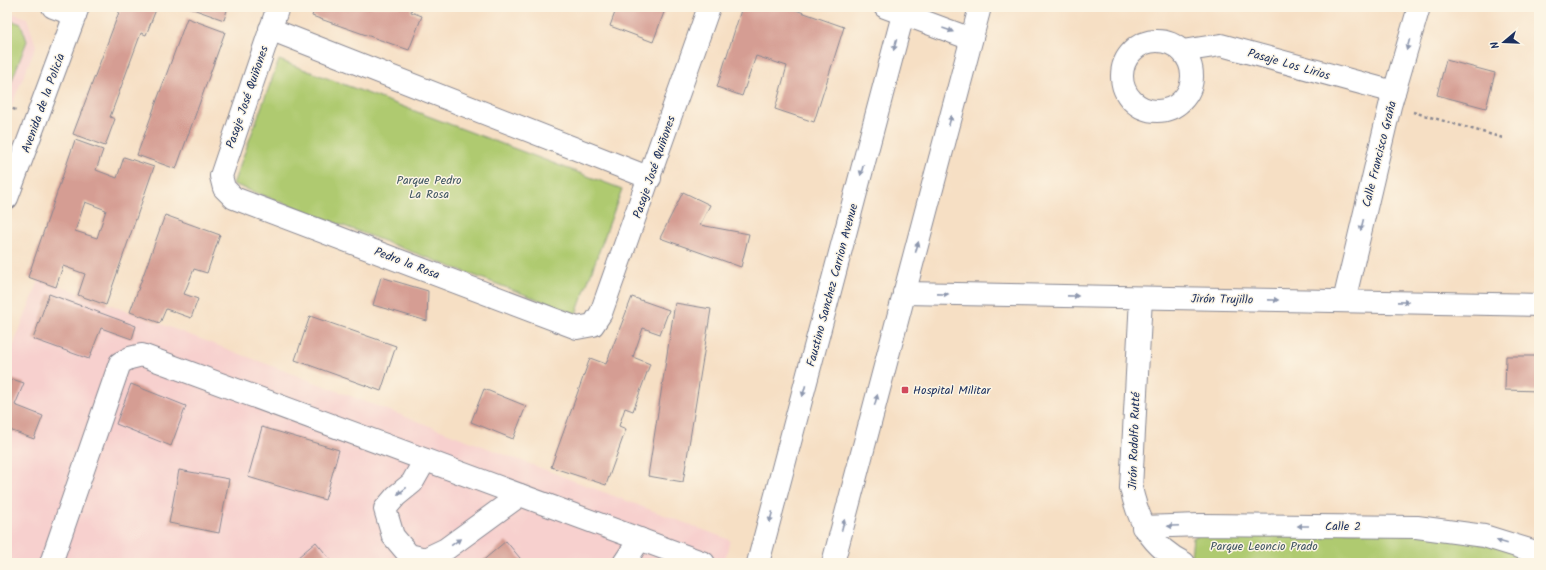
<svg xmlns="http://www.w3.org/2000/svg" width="1546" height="570" viewBox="0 0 1546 570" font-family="Kalam,sans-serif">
	<rect width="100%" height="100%" fill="#fcf5e5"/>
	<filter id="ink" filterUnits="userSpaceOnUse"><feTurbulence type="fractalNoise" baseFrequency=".025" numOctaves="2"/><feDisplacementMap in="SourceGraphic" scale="8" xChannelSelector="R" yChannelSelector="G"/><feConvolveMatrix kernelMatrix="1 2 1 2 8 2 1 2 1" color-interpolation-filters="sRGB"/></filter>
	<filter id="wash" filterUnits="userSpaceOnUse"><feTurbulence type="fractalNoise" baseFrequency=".012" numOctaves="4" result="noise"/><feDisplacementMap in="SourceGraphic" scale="16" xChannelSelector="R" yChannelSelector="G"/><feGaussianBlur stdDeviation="0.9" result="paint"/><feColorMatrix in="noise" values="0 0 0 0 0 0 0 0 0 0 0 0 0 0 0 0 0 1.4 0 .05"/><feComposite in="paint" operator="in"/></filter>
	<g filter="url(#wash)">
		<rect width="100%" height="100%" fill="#f6dfc4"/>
		<g fill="#f7d0ce">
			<path d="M7 11 27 18 36 46 7 117Z"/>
			<path d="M40 278 730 540 724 563H7V361Z"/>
		</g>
		<g fill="#afca70" stroke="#657c67">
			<path d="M7 19 21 24 27 41 7 93Z"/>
			<path d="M279 60 622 189 576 314 233 184Z"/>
			<path d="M1208 530 1440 532 1520 549 1516 563H1194L1191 556 1193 538Z"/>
		</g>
		<g id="blocks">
			<g fill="#d59d93" fill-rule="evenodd">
				<path d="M121 7H157L146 35 141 33 110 117 115 119 105 146 73 134Z"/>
				<path d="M187 7H228L224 20Z"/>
				<path d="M315 7H412L411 12 422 16 409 50 312 16Z"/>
				<path d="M617 7H666L653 42 610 26Z"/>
				<path d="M742 7H787L844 27 814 122 775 109 787 66 756 56 742 96 717 87Z"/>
				<path d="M187 18 225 32 176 169 137 155Z"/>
				<path d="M1446 60 1495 73 1486 108 1437 95Z"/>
				<path d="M75 140 103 150 96 170 117 178 124 157 154 167 106 305 78 295 85 274 63 266 56 287 28 277ZM85 202 106 210 97 238 75 231Z"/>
				<path d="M683 192 710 205 700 225 749 234 741 267 660 238Z"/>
				<path d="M165 215 220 235 207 273 194 269 184 294 198 299 191 318 166 309 160 323 130 312Z"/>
				<path d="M381 277 428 291 427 321 373 305Z"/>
				<path d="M49 294 136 326 132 339 101 328 89 359 33 339Z"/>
				<path d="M632 297 669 310 660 334 643 328 633 357 650 364 633 411 625 408 619 426 626 429 606 485 551 467 590 358 606 364Z"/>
				<path d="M675 303 711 309 683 482 648 476Z"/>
				<path d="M310 316 396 346 381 391 295 360Z"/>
				<path d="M1506 356H1539V391L1505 390Z"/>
				<path d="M12 379 24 383 15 405 43 416 34 439 7 429V392Z"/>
				<path d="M131 384 186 406 171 446 116 424Z"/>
				<path d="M484 389 526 406 513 439 471 422Z"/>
				<path d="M262 427 339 450 325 500 248 477Z"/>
				<path d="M179 470 229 479 219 533 169 523Z"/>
				<path d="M506 541 524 563H480Z"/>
				<path d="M316 542 333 563H291Z"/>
			</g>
		</g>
	</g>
	<g filter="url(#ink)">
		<use href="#blocks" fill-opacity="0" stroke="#888791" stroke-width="1"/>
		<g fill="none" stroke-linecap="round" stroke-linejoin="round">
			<g stroke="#888791" stroke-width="24">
				<g id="minor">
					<path d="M53 7 75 15"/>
					<path d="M278 7 221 176 224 188 234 198 577 328 593 325 601 313 709 7"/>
					<path d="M885 7 971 39"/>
					<path d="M270 29 650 178"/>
					<circle cx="1157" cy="76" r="35"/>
					<path d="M1182 51 1221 45 1394 92"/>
					<path d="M7 198 78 7"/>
					<path d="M904 293 1539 305"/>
					<path d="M1141 298 1131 488C1139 523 1151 546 1184 563"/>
					<path d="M1344 301 1390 106 1419 7"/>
					<path d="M425 460 412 483 396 496 385 509 393 536 409 555 425 559 446 549 520 495"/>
					<path d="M1143 527 1200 525 1417 527 1484 536 1539 553"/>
					<path d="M51 563 120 363 130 358 142 355 704 563"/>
					<path d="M624 563 640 539"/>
				</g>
			</g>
			<g stroke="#888791" stroke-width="24">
				<g id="major">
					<path d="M758 563 905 7"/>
					<path d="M833 563 980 7"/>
				</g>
			</g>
			<g stroke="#888791" stroke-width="2.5" stroke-dasharray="3 3" stroke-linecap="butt">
				<path d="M7 107 16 110"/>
				<path d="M1413 112 1503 138"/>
			</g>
			<use href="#minor" stroke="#fff" stroke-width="22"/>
			<use href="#major" stroke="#fff" stroke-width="22"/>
		</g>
		<defs><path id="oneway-solid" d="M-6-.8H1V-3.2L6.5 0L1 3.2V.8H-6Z"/></defs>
		<g fill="#8d97ae">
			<use href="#oneway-solid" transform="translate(948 30) rotate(20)"/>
			<use href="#oneway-solid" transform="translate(895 45) rotate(105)"/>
			<use href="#oneway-solid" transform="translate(1408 45) rotate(106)"/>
			<use href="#oneway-solid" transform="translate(950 121) rotate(-75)"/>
			<use href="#oneway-solid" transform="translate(862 170) rotate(105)"/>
			<use href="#oneway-solid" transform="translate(1362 225) rotate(104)"/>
			<use href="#oneway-solid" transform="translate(917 247) rotate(-75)"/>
			<use href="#oneway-solid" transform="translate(943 294) rotate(1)"/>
			<use href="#oneway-solid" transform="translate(1073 296) rotate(1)"/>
			<use href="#oneway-solid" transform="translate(1273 300) rotate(1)"/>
			<use href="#oneway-solid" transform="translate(1403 302) rotate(1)"/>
			<use href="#oneway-solid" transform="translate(804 391) rotate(105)"/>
			<use href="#oneway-solid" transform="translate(876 400) rotate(-75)"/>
			<use href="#oneway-solid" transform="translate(402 491) rotate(142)"/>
			<use href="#oneway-solid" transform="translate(771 517) rotate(105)"/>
			<use href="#oneway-solid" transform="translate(843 525) rotate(-75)"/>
			<use href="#oneway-solid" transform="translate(1173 526) rotate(178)"/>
			<use href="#oneway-solid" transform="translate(1303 526) rotate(-180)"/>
			<use href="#oneway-solid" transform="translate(456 542) rotate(-36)"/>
			<use href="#oneway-solid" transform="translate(1502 542) rotate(-164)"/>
		</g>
	</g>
	<rect fill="#d1495b" stroke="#fcf5e5" stroke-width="1.5" x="901" y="386" width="8" height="8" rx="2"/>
	<g text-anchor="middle" stroke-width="3" stroke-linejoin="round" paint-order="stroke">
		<g font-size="12" fill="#1b2f5e" stroke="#fcf5e5">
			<text transform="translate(1289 64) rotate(16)" y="4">Pasaje Los Lirios</text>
			<text transform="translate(247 97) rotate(-71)" y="4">Pasaje José Quiñones</text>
			<text transform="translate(43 103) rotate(-70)" y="4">Avenida de la Policía</text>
			<text transform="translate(1379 154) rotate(-76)" y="4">Calle Francisco Graña</text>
			<text transform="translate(654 167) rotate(-71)" y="4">Pasaje José Quiñones</text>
			<text transform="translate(407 263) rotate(21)" y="4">Pedro la Rosa</text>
			<text transform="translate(832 285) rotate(-75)" y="4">Faustino Sanchez Carrion Avenue</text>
			<text transform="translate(1222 299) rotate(1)" y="4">Jirón Trujillo</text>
			<text transform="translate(1134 441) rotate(-88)" y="4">Jirón Rodolfo Rutté</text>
			<text x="1343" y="530">Calle 2</text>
		</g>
		<g font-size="12" fill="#405662" stroke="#fcf5e5">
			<text x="429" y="184">Parque Pedro<tspan x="429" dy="14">La Rosa</tspan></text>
			<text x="1264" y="550">Parque Leoncio Prado</text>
		</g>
		<g font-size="12" fill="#1b2f5e" stroke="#fcf5e5" text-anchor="start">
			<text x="913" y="394">Hospital Militar</text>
		</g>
	</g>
	<rect width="1546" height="570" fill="none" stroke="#fcf5e5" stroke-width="24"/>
	<g transform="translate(1504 42) rotate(251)" stroke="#fcf5e5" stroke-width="3" paint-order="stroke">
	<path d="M0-3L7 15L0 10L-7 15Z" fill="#1b2f5e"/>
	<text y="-6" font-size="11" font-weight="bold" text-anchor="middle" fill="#1b2f5e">N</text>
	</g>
</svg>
